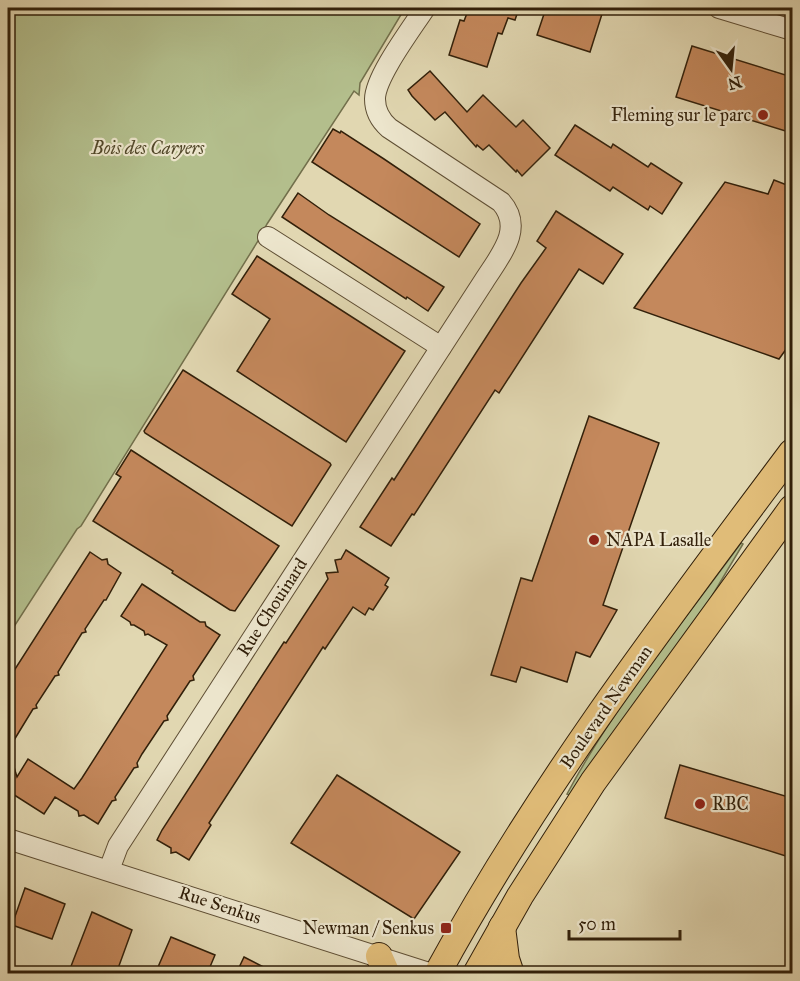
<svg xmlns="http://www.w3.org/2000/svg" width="800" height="981" viewBox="0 0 800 981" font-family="'IM FELL Great Primer',serif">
	<rect width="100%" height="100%" fill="#e1d7b1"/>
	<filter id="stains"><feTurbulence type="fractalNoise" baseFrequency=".00333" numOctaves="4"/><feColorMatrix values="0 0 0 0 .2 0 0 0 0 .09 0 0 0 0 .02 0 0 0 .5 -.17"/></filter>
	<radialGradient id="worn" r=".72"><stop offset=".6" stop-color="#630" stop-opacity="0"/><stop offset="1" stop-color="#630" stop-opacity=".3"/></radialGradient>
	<g fill="#b3be8c" stroke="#726f4b" stroke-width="1.5">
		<path d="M8 8H405L360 83 359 95 354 91 267 224 258 241 81 526 77 529 8 636Z"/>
		<path d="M741 543 743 544 709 601 570 795 567 794C615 704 681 625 741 543Z"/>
	</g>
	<g fill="#c4885c" stroke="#32200a" stroke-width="1.5">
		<path d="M469 8H519L515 20 508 18 502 34 498 33 487 67 449 55 460 20 464 21Z"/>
		<path d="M546 8H583L602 14 590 52 537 35Z"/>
		<path d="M692 46 792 77V133L676 97Z"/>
		<path d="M430 71 467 112 483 95 516 127 523 120 550 148 522 176 517 170 516 172 489 145 483 150 477 145 476 147 445 112 435 120 412 96 408 90Z"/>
		<path d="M575 125 611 148 613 144 648 167 651 163 682 183 662 214 650 206 648 210 613 187 610 191 555 155Z"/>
		<path d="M333 129 340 133 341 131 384 159 480 224 459 257 312 162Z"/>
		<path d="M774 180 792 187V341L779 359 634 308 725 182 768 194Z"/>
		<path d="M298 193 329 215 444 287 428 311 407 297 406 299 282 217Z"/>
		<path d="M556 211 623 254 603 284 579 269 499 393 495 390 414 515 412 514 391 546 360 527 392 478 394 480 521 283 546 248 537 241Z"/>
		<path d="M257 256 405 351 346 442 237 371 270 319 232 294Z"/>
		<path d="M183 370 330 463 331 465 292 526 145 433 144 431Z"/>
		<path d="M589 416 659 443 603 605 617 610 590 657 576 652 567 682 521 667 516 682 491 675 521 578 532 581Z"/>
		<path d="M131 450 279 546 235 611 230 610 172 573 173 571 93 521 121 477 116 474Z"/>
		<path d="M346 550 389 578 385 585 388 587 373 610 369 608 365 615 353 607 325 649 323 647 209 823 211 825 189 860 176 852 171 853V848L157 840 162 830 284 642 286 643 328 579 326 573 338 572 335 560 341 559Z"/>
		<path d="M90 552 102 560 107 559 108 564 121 573 106 600H104L85 629 86 632 82 633 58 672 59 675 55 676 36 705 37 708 33 709 8 750V680Z"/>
		<path d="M142 584 200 622H205L206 626 220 635 193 676 194 680 190 681 167 716 168 720 164 721 142 754 137 763 138 767 134 768 115 797 116 800 112 801 98 824 84 815 79 816 78 811 55 797 44 814 8 791V757H11L17 777 28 759 74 789 82 778 167 645 148 634 145 635 144 631 134 625H131L130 622 121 616Z"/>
		<path d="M680 765 792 798V858L665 818Z"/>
		<path d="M337 775 460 852 414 919 291 843Z"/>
		<path d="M25 888 65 904 52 939 12 925Z"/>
		<path d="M92 912 132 930 116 974H68Z"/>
		<path d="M171 937 215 955 207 974H155Z"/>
		<path d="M244 957 277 974H236Z"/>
	</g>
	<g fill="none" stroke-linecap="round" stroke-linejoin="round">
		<g stroke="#5e4e34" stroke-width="22">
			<g id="minor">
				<path d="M719 8 792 30"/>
				<path d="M268 237 441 347"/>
				<path d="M8 839 432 974"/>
				<path d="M109 870 118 846 484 281C499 257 525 229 501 202L389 128C380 120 375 111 375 99 375 77 412 28 425 8"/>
			</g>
		</g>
		<g stroke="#32200a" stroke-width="28">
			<g id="major">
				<path d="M502 927 506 959 511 974"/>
				<path d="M379 956 387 974"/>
				<path d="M437 974C538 788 666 620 792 452"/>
				<path d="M476 974 520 896 593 782 792 508"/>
			</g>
		</g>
		<use href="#minor" stroke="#ece5cc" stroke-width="20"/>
		<use href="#major" stroke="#e0bc78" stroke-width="26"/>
	</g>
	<g fill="#8f2418" stroke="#ece5cc" stroke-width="2">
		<circle cx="763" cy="115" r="6"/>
		<circle cx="594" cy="540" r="6"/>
		<circle cx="700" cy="804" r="6"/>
		<rect x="440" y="922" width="12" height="12" rx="3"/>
	</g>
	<g text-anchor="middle" stroke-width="4.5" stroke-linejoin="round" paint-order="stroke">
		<g font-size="18" fill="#32200a" stroke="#ece5cc" text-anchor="end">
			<text x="751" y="121">Fleming sur le parc</text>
			<text x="606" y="546" text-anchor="start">NAPA Lasalle</text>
			<text x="712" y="810" text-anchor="start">RBC</text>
			<text x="434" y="934">Newman / Senkus</text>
		</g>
		<g font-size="18" font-style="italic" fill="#52482a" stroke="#ece5cc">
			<text x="148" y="154">Bois des Caryers</text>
		</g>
		<g font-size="18" fill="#32200a" stroke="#ece5cc">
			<text transform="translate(272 607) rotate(-57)" y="6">Rue Chouinard</text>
			<text transform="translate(606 707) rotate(-55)" y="6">Boulevard Newman</text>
			<text transform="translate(220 905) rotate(18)" y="6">Rue Senkus</text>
		</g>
	</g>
	<rect width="800" height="981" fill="none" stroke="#e1d7b1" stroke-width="30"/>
	<rect x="9" y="9" width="782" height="963" fill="none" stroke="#32200a" stroke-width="3"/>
	<rect x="15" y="15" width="770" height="951" fill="none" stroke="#32200a" stroke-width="1.5"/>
	<g transform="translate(731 69) rotate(165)" stroke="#ece5cc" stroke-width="4.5" paint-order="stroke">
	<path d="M0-4.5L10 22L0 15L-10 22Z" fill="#32200a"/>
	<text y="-9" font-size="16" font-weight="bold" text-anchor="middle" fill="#32200a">N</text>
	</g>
	<path d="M569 930v9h111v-9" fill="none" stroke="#32200a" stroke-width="3"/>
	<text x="578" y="930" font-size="18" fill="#32200a" stroke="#ece5cc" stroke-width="4.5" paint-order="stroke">50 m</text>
	<rect width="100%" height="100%" filter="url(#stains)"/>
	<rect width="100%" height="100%" fill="url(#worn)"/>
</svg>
